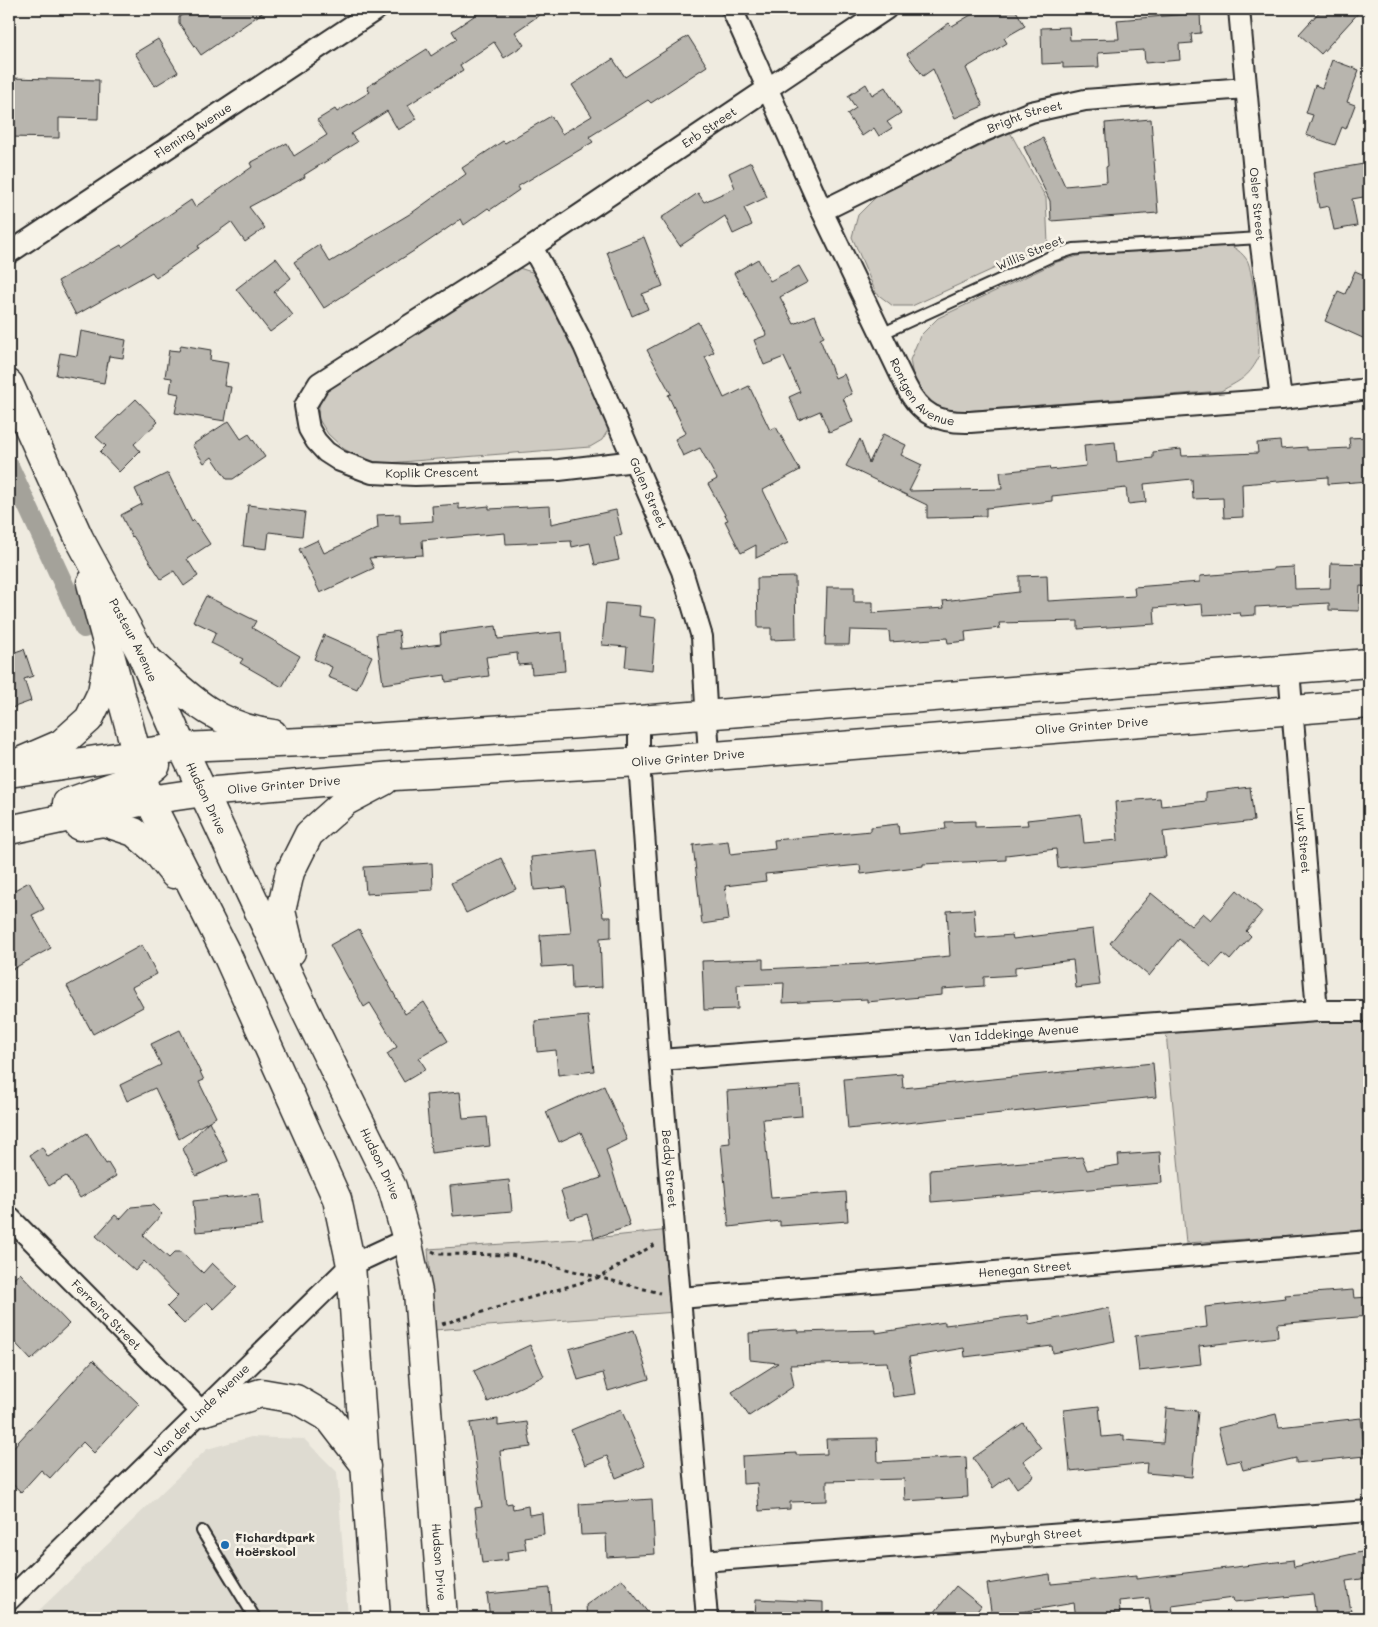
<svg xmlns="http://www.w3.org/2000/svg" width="1378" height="1627" viewBox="0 0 1378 1627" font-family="Mali,sans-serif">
	<rect width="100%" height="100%" fill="#efebe0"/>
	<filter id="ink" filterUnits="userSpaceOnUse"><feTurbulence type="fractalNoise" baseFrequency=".02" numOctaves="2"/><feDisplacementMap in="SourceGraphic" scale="10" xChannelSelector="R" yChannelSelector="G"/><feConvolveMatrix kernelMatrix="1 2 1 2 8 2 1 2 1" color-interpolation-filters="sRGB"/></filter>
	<g filter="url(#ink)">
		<path fill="#dedbd1" d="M251 1437 304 1439 337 1472 348 1618H31L207 1449Z"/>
		<g fill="#cfcbc2" stroke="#7d7b76">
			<path d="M1010 132 1046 198 1048 244 912 306H893L876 293 852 237 858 215 877 196Z"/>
			<path d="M1215 240C1228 244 1239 248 1247 260 1253 268 1262 352 1258 359 1248 378 1239 381 1221 391L963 411 944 409 927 400 914 381 910 360 920 336 938 318 1057 262 1096 251Z"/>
			<path d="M516 267 538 274 553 291 610 427 602 440 590 447 388 463 367 461 344 449 328 434 318 418 320 397 331 381Z"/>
			<path d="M1369 1016V1231L1186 1243 1166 1033Z"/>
			<path d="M670 1230 676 1312 434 1330 428 1249 594 1238Z"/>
		</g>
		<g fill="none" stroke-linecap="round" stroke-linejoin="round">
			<path stroke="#a4a29a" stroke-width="20" d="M9 466 84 628"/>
		</g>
		<g fill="#b8b5ae" stroke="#2b2b2b">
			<path d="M192 9H268L201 55 179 23V17Z"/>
			<path d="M484 9H548L515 32 524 45 504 58 494 42 460 65 463 70 408 105 417 119 398 130 387 111 351 134 357 142 304 175 305 177 249 207 265 228 245 242 231 222 198 246 199 248 156 278 152 272 76 315 58 281 121 245 122 247 191 200 195 207 252 167 250 163 273 151 287 143 294 156 327 135 317 120 335 109 337 112 370 92 367 87 427 49 431 56 457 39 452 31Z"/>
			<path d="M981 9H1015L1025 26 1004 38 1007 43 966 68 983 106 955 118 933 69 923 76 907 54 949 23 952 26Z"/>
			<path d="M1322 9H1362L1321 54 1299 34Z"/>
			<path d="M1200 13 1201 33 1191 34 1192 43 1179 44 1180 60 1145 63 1144 50 1098 53 1099 67 1063 68V63L1042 64 1041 28 1069 27 1070 40 1119 39 1117 20Z"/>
			<path d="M688 36 707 66 651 103 648 100 589 137 593 142 517 187 519 190 490 210 488 208 464 225 461 219 420 247 324 308 294 262 319 245 330 262 413 212 466 174 462 168 503 141 505 143 551 116 562 134 592 116 572 85 613 59 625 77Z"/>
			<path d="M158 39 178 72 155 86 135 53Z"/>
			<path d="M1332 60 1359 70 1347 102 1355 105 1346 129 1342 127 1335 145 1306 135 1313 115 1306 113 1315 85 1322 88Z"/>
			<path d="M9 78 99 80 98 119 59 118V138L9 137Z"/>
			<path d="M866 84 872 95 885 87 901 113 887 122 892 128 879 136 874 128 862 136 847 114 856 108 848 96Z"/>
			<path d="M1151 119 1158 213 1051 221 1050 201 1024 147 1043 138 1065 186 1107 182 1106 167 1108 166 1105 123Z"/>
			<path d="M751 162 767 197 744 208 752 225 733 234 725 216 680 246 661 218 698 193 704 202 735 188 729 173Z"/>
			<path d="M1369 163V196L1352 199 1357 226 1334 230 1329 206 1319 208 1313 173Z"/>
			<path d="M644 237 663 286 642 294 648 309 632 316 607 252Z"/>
			<path d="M276 258 291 278 274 292 293 315 270 332 236 289Z"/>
			<path d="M758 259 770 281 799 266 808 282 780 297 794 324 815 315 824 337 820 339 835 378 844 374 852 394 843 398 853 422 829 432 820 411 799 420 789 397 800 392 784 357 764 365 754 340 767 335 734 273Z"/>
			<path d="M1355 271 1369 277V330L1365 339 1325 321 1338 291 1345 294Z"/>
			<path d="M698 322 714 352 705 357 724 398 749 386 770 430 776 427 800 470 763 490 788 543 756 558V545L741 553 725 521 728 520 708 484 717 479 700 448 683 456 675 439 686 433 668 395 671 394 647 350Z"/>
			<path d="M81 331 126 340 123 358 109 356 104 383 56 375 60 353 77 356Z"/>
			<path d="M181 345 211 350 210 360 228 363 224 386 231 387 225 421 175 413 179 394 170 392 172 378 165 377 169 350 179 351Z"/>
			<path d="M136 399 158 422 134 444 140 451 119 472 100 452 106 446 96 437Z"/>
			<path d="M229 421 241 439 249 434 265 457 233 479H227L212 457 204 463 192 445Z"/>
			<path d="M883 434 906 445 901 455 922 465 909 491 1002 489 1000 472 1049 467 1050 470 1086 466 1084 445 1115 442 1117 462 1153 458V452L1181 449 1182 456 1258 453 1257 443 1280 441 1281 449 1307 447V450L1350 448 1349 438 1369 437V481L1328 484V477L1242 484 1243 517 1224 518 1223 498 1193 499 1192 479 1144 484 1146 502 1128 504 1126 488 1052 496V501L986 508V516L927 518V505L846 466 860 439 869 463Z"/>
			<path d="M168 473 192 522 194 520 210 544 187 559 198 576 184 586 174 571 161 579 133 536 132 537 121 515 142 504 135 489Z"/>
			<path d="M459 504V509L489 506V509L550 506 551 524 616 510 622 535 614 537 619 560 595 565 590 543 572 547 571 541 506 544 505 533 422 540 423 555 369 558 374 568 320 593 299 549 318 540 324 553 378 528 377 515 400 514V523L433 521 432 506Z"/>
			<path d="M248 505 305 512 302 536 269 532 267 549 243 546Z"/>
			<path d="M1331 563 1369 564V587L1360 586 1359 611 1329 610V603L1255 607V615L1241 616 1240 613 1203 615 1202 604 1154 608 1155 624 1078 629V621L999 623 1000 628 965 632 966 641 948 643 947 638 890 642 889 631 850 630 849 645H825L827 587H854V602H873V613L944 608 943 601 1019 592V576L1047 575 1048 601 1135 596 1134 587 1200 582V576L1273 570V568L1294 567 1295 589 1330 588Z"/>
			<path d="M795 577 796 639 771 640V628H758L757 578Z"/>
			<path d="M206 596 256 621 252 628 300 656 282 687 240 663 243 659 211 643 216 632 193 621Z"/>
			<path d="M606 603 640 606 639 616 656 618 652 670 625 667 627 647 602 645Z"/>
			<path d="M496 626 498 639 562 632 565 671 532 674 531 664 518 665 517 653 486 657 489 676 446 682 445 675 383 684 376 634 399 631 401 649 441 644 440 633Z"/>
			<path d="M324 635 372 656 357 689 328 677 332 667 314 659Z"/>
			<path d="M9 644H12L15 652 24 649 33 676 24 679 31 701 9 709Z"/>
			<path d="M1250 787 1254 821 1163 832 1166 857 1058 868 1056 849 1006 855V860L923 864V866L861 874 860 865 765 874 766 881 725 886 729 920 702 924 693 845 728 841 730 854 775 849 774 840 871 831V827L898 824 899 834 946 829 945 822 975 821V827L1028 825 1027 820 1081 814 1084 843 1118 840 1115 802 1160 798 1161 806 1206 801V792Z"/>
			<path d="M595 850 603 917H611V937L600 938 602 987 572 989 571 965 542 967 541 954 540 935 571 933 566 887 534 890 531 857Z"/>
			<path d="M501 858 516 889 466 913 451 883Z"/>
			<path d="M432 863 433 890 366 894 364 867Z"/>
			<path d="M29 882 44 909 32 915 51 948 9 971V893Z"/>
			<path d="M1237 890 1262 912 1246 931 1251 936 1230 960 1223 954 1211 967 1179 939 1149 976 1110 943 1151 893 1191 926 1203 913 1211 920Z"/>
			<path d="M974 909 976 938 1012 935 1013 939 1093 929 1100 985 1076 988 1073 960 1015 967V975L984 977V986L942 989V995L867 1002V999L783 1003 784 983 737 985 738 1009 704 1010 702 961 763 959V969L864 964 950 956 947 911Z"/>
			<path d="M359 929 405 1014 424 1002 448 1041 419 1058 426 1069 404 1082 387 1054 397 1047 370 1003 364 1007 330 945Z"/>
			<path d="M142 945 157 974 132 987 143 1007 93 1034 67 986Z"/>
			<path d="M588 1016 594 1071 558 1075 556 1050 537 1052 535 1021Z"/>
			<path d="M180 1030 204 1080 199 1082 216 1117 179 1139 155 1088 127 1101 120 1085 161 1065 151 1044Z"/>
			<path d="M1153 1063 1156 1097 848 1129 844 1079 902 1074 903 1088Z"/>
			<path d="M604 1086 627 1140 606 1150 630 1226 594 1238 587 1214 570 1219 561 1191 601 1178 581 1132 559 1142 546 1112Z"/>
			<path d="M800 1086 802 1116 763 1119 771 1198 846 1192 848 1221 780 1226V1221L729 1227 721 1144 730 1143 727 1091Z"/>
			<path d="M460 1092 463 1119 487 1117 490 1146 431 1153 426 1095Z"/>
			<path d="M209 1121 228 1161 196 1176 183 1149Z"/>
			<path d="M87 1133 106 1164 108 1163 116 1176 80 1198 66 1176 49 1186 30 1155 42 1147 48 1157Z"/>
			<path d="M1160 1152 1162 1183 931 1202 930 1170 1082 1157 1087 1170 1119 1165 1118 1155Z"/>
			<path d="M509 1180 512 1211 453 1216 450 1186Z"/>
			<path d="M259 1194 262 1226 196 1232 193 1201Z"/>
			<path d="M153 1205 162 1214 143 1235 169 1258 175 1252H181L203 1273 212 1263 237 1287 214 1309 207 1302 184 1324 167 1307 178 1296 144 1261 135 1271 96 1236 115 1215 120 1219 131 1207Z"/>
			<path d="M20 1273 69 1324 31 1360 9 1336V1283Z"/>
			<path d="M1353 1290 1354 1298 1369 1297V1316L1277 1324 1278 1337 1199 1346 1201 1364 1139 1371 1135 1336 1207 1327 1205 1307 1286 1298 1285 1295Z"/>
			<path d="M1109 1308 1115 1341 1053 1353 1052 1346 965 1357 964 1348 909 1357 915 1394 893 1397 887 1362 790 1365 794 1386 749 1416 732 1392 778 1363 750 1360 749 1333 798 1330 797 1332 876 1330V1333L945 1322V1325L1028 1315 1029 1324Z"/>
			<path d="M634 1330 649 1379 608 1391 603 1373 578 1380 569 1349Z"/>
			<path d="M530 1345 544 1376 488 1402 474 1371Z"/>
			<path d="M93 1360 139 1404 94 1453 83 1442 50 1478 41 1470 21 1492 9 1481V1452Z"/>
			<path d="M1099 1406 1102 1437 1124 1435V1440L1163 1443 1166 1408 1198 1411 1192 1477 1146 1473 1147 1463 1070 1471 1064 1410Z"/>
			<path d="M621 1409 645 1466 616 1478 607 1456 585 1465 571 1430Z"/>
			<path d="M1276 1414 1279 1427 1361 1418 1365 1456 1296 1463V1458L1243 1470 1240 1460 1227 1463 1218 1428Z"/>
			<path d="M498 1419V1426L527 1422 531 1447 500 1451 506 1504 512 1503 513 1509 528 1506 529 1515 542 1513 544 1534 524 1537 526 1549 507 1552 508 1560 482 1563 475 1508 482 1507 470 1423Z"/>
			<path d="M1023 1423 1041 1448 1023 1461 1034 1476 1017 1488 1009 1476 993 1488 973 1458Z"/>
			<path d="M877 1438 878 1462 966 1457 968 1497 905 1501 904 1479 827 1481V1501L790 1502V1509L759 1511 757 1483 743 1484 742 1456 796 1453V1455L827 1454 826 1439Z"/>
			<path d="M652 1499 655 1554 607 1557 606 1534 581 1535 579 1504Z"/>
			<path d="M1366 1551 1369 1578 1346 1581 1351 1611 1316 1617 1313 1594 1234 1602 1233 1598 1172 1606 1174 1618H1152L1149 1598 1119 1601 1120 1613 1092 1616V1618H1076L1074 1603 992 1617 987 1584 1050 1574 1051 1584 1136 1576V1579L1293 1560 1294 1567Z"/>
			<path d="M622 1579 652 1618H587L586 1605Z"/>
			<path d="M956 1586 981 1606 972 1618H930Z"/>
			<path d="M549 1588 551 1613 516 1617V1618H490L487 1594Z"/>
			<path d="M756 1599 823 1602V1618H755Z"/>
		</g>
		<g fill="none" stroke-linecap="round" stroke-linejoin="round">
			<g stroke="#2b2b2b" stroke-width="14">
				<g id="lane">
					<path d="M881 334 1052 256 1074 249 1260 238"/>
					<path d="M202 1531 255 1618"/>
				</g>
			</g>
			<g stroke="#2b2b2b" stroke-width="24">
				<g id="street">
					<path id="s1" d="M732 9 822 211 906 386C920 415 939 423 970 422L1281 399 1369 389"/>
					<path id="s2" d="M1239 9 1260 238 1281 399"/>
					<path id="s3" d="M822 211 984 131 1031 112 1085 100 1246 88"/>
					<path id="s4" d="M532 247 553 285 584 346 682 571 702 637 709 756"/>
					<path id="s5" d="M9 253 377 9"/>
					<path id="s6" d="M635 461 559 470 415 475 372 473 340 461 326 452 316 441 309 429 305 406 319 383 532 247 886 9"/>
					<path id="s7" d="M1289 670 1317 1011"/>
					<path id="s8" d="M639 720V762L660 1060 707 1618"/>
					<path id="s9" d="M660 1060 1317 1011H1369"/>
					<path id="s10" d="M9 1217 202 1412"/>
					<path id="s11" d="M680 1298 1369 1241"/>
					<path id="s12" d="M702 1561 1369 1511"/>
					<path id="s13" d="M9 1600 351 1265 407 1239"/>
				</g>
			</g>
			<g stroke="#2b2b2b" stroke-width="31">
				<g id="secondary">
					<path id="s14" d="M9 384 79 538 141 653 182 747 305 1010 392 1187 407 1239 418 1292 443 1618"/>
					<path d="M91 583 149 800 228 957 337 1199 351 1265 376 1618"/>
					<path d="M149 661C188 697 218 727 273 734"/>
					<path d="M24 760 61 744 89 719 102 692 108 659"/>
					<path d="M9 773 182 747 325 741 639 720 1369 663"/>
					<path d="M67 803 142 776 156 765"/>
					<path d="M79 826 104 822 134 832 156 851 174 874"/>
					<path id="s15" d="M9 830 149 800 204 792 394 776 639 762 1369 704"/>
					<path d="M291 952 281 911 290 872 309 834 346 801 384 781"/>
					<path d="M202 1412 261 1393 296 1399 330 1419 366 1466"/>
				</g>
			</g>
			<g stroke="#2b2b2b" stroke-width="3" stroke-dasharray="4 4" stroke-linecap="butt">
				<path d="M432 1251 438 1254 511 1255 660 1293"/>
				<path d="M442 1324 600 1277 657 1243"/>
			</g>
			<use href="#lane" stroke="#f7f3e8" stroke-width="10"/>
			<use href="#street" stroke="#f7f3e8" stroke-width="20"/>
			<use href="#secondary" stroke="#f7f3e8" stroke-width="28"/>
		</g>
	</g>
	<circle fill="#1f6fb2" stroke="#f7f3e8" stroke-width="2" cx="225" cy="1545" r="5"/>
	<g text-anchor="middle" stroke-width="5" stroke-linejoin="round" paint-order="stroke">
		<g font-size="12" fill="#2b2b2b" stroke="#f7f3e8">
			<text dy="4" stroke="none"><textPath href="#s3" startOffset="224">Bright Street</textPath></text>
			<text dy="4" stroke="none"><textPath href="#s6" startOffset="860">Erb Street</textPath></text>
			<text dy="4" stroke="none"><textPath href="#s5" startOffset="221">Fleming Avenue</textPath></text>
			<text dy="4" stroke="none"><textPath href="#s2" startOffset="196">Osler Street</textPath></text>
			<text transform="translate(1030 253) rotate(-23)" y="4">Willis Street</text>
			<text dy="4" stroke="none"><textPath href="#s1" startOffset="432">Rontgen Avenue</textPath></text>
			<text transform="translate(432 473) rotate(-1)" y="4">Koplik Crescent</text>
			<text dy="4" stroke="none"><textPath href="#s4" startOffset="272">Galen Street</textPath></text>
			<text dy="4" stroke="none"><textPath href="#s14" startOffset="285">Pasteur Avenue</textPath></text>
			<text dy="4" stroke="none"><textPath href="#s15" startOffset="1089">Olive Grinter Drive</textPath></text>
			<text dy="4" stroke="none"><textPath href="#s15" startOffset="684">Olive Grinter Drive</textPath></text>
			<text dy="4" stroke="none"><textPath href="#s15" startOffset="279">Olive Grinter Drive</textPath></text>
			<text dy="4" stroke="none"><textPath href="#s14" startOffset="459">Hudson Drive</textPath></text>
			<text dy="4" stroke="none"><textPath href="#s7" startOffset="171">Luyt Street</textPath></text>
			<text dy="4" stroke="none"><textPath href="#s9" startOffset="355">Van Iddekinge Avenue</textPath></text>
			<text dy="4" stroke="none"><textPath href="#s14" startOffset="864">Hudson Drive</textPath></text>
			<text dy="4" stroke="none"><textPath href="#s8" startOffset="450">Beddy Street</textPath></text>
			<text dy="4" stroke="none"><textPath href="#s11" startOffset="346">Henegan Street</textPath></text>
			<text dy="4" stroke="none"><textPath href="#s10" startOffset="138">Ferreira Street</textPath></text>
			<text dy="4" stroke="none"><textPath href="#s13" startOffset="270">Van der Linde Avenue</textPath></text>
			<text dy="4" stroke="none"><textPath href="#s12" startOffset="335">Myburgh Street</textPath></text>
			<text dy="4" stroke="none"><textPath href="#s14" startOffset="1269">Hudson Drive</textPath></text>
		</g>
		<g font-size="12" font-weight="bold" fill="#2b2b2b" stroke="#f7f3e8" text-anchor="start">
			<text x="235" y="1542">Fichardtpark<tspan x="235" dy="14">Hoërskool</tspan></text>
		</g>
	</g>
	<rect width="1378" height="1627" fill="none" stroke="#f7f3e8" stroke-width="30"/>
	<rect x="15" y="15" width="1348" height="1597" fill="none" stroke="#2b2b2b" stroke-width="2" filter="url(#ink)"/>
</svg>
